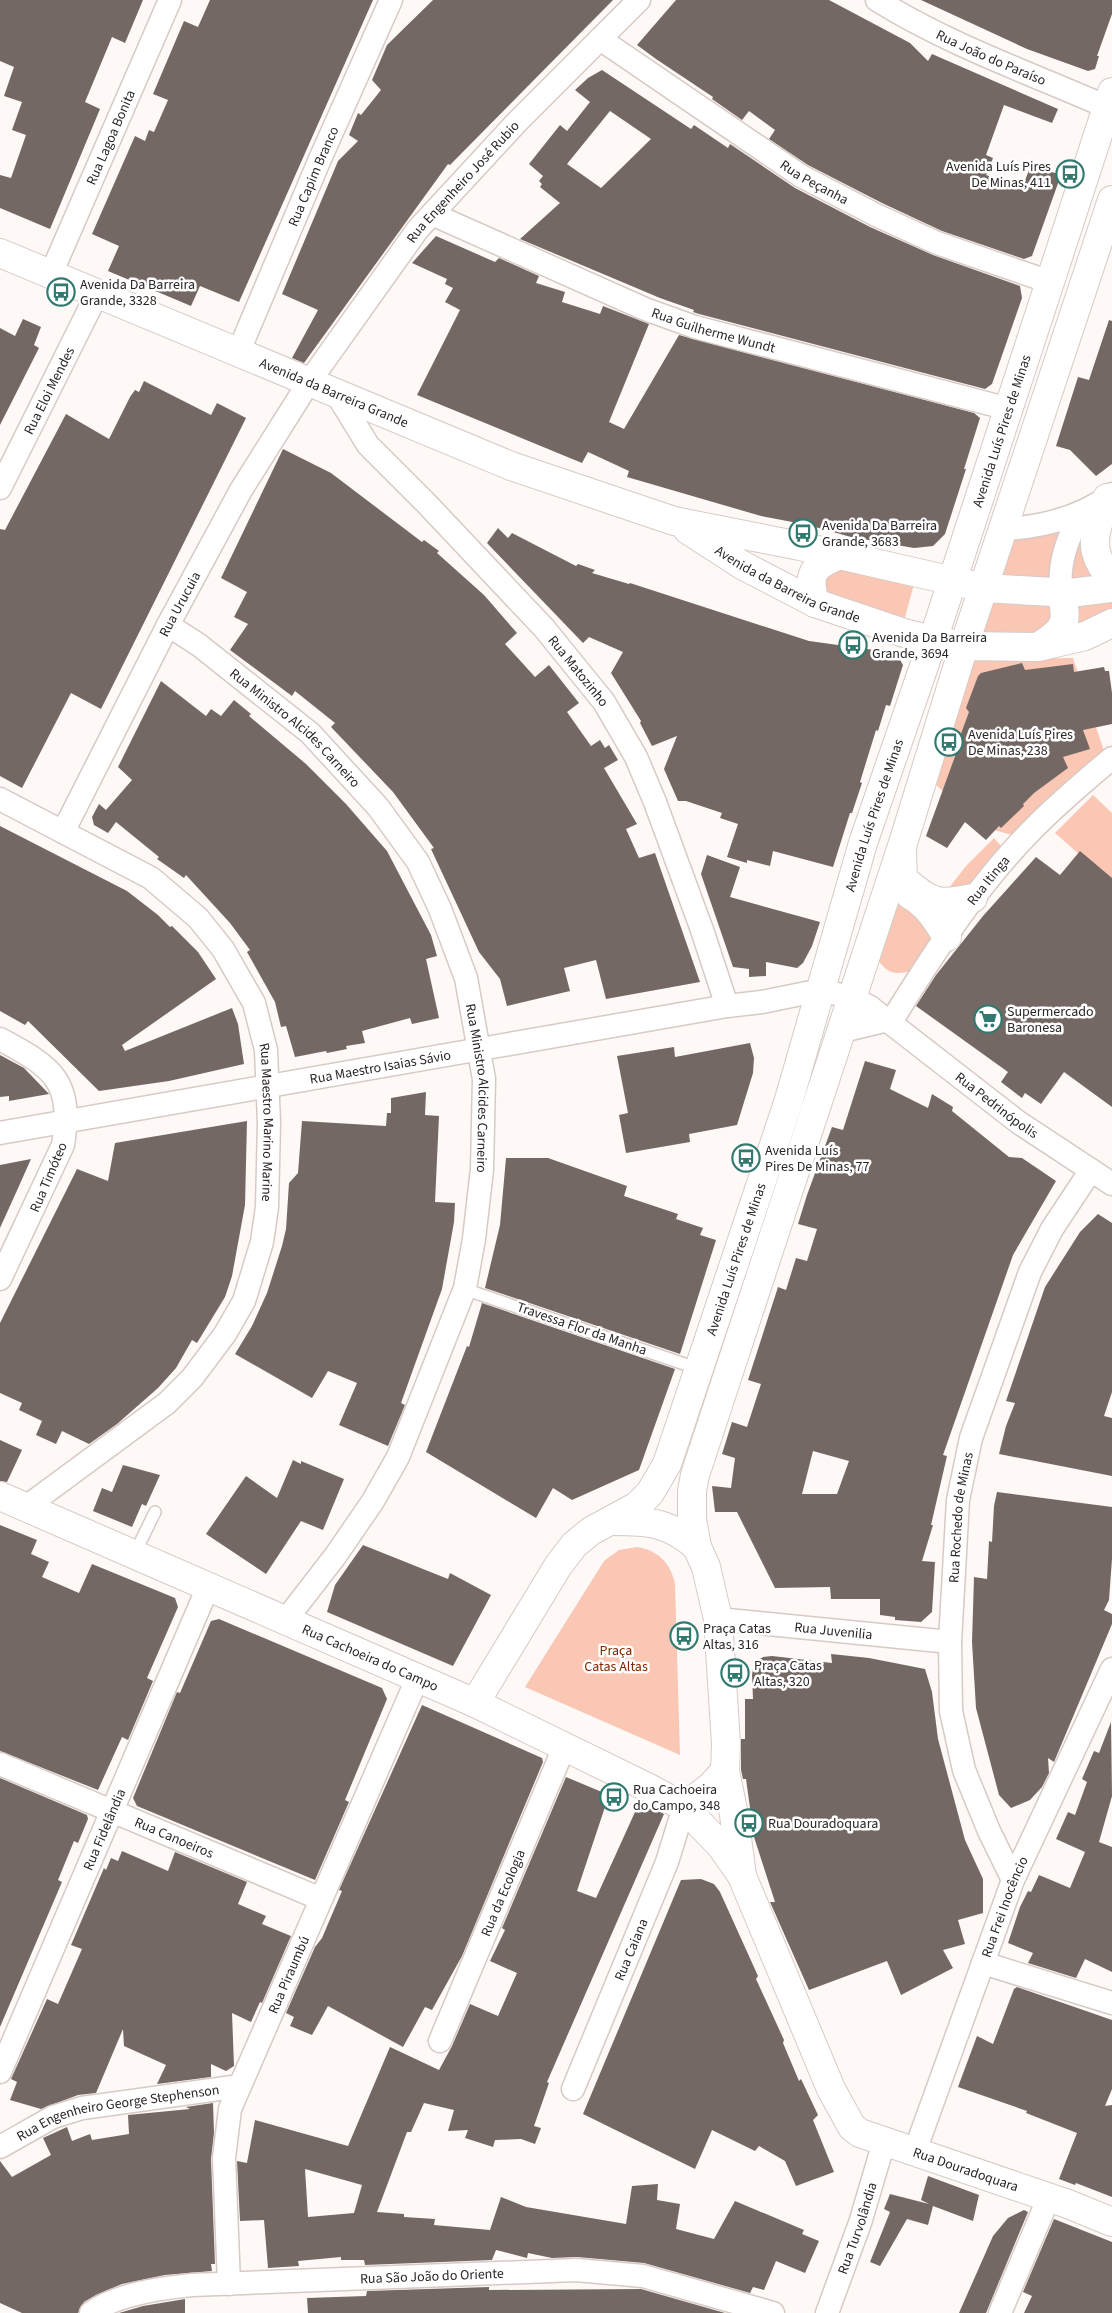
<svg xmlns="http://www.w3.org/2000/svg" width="1112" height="2313" viewBox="0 0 1112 2313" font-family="'Source Sans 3',sans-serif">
	<rect width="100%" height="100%" fill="#fef8f6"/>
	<g fill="#fac7b5">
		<path d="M1069 526 1051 587 997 581 1011 534Z"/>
		<path d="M1083 538 1105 584 1070 593 1073 540Z"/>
		<path d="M833 563 916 577 902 628 821 602 822 570Z"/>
		<path d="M993 593 1054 599 1057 622 1033 641 981 638Z"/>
		<path d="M1112 599V617L1073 632 1068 600Z"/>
		<path d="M1073 658 1105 754 1012 835 983 827 935 784 974 659Z"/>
		<path d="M1093 795 1112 813V883L1055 833Z"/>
		<path d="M994 838 1007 853 985 880 942 897 966 866Z"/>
		<path d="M902 901 942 932 925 967C898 975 888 979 873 952L888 905Z"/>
		<path d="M637 1547C658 1550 671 1564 675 1584L680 1755 525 1687 604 1561 619 1550Z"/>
	</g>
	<g fill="#736864" fill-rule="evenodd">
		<path d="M0 0H143L125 43 112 37 85 102 100 109 50 229 0 208V175L11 178 26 135 12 130 22 102 4 96 14 67 0 61Z"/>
		<path d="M210 0H373L239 302 200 286 191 306 108 271 119 246 92 234 135 136 145 141 149 130 154 132 168 100 153 94 184 21 198 27Z"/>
		<path d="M433 0H613L450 165 448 164 304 363 292 358 318 310 282 294 338 161 358 141 349 135 358 113 361 115 381 90 372 80 387 45Z"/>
		<path d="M676 0H829L910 43 928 61 932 54 1058 109 1052 123 1004 105 986 155 993 158 986 175 1022 188 1031 165 1061 175 1032 256 1024 259 942 231 882 203 808 165 769 139 775 130 749 111 742 120 712 99 713 97 656 59 637 45Z"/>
		<path d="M921 0H1112V14L1097 56H1099L1095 69 1088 71 1027 49Z"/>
		<path d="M602 70 691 129 694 125 728 148 730 144 795 188 870 227 933 255 1020 286 1022 298 992 384 985 389 699 314 693 312 694 310 660 298 520 239 560 203 540 187 542 184 539 181 543 176 529 164 560 125 567 131 590 102 575 90 588 78ZM610 111 651 139 601 188 567 164Z"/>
		<path d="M436 236 495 262 499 258 539 276 536 283 565 292 562 302 600 314 603 306 649 324 609 422 624 429 679 335 974 413 980 418 964 469H966L945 534 933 546 914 548 851 537 808 525 761 516 627 477 629 471 588 452 582 463 417 395 460 310 445 302 453 288 445 284 447 279 412 263Z"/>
		<path d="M23 319 41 327 34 345 39 348 0 425V328L15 336Z"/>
		<path d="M1109 320 1112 321V464L1096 476 1070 450 1056 446 1078 377 1089 380Z"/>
		<path d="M144 381 211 415 217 403 246 418 101 709 71 693 22 788 0 776V529L5 530 66 414 109 439 130 397 135 390 139 392Z"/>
		<path d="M283 449 331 473 422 542 424 540 439 551 437 553 484 595 517 633 505 644 535 677 549 665 579 703 567 712 591 746 600 740 605 748 609 745 618 760 604 768 637 824 626 829 639 858 655 853 700 982 606 999 596 960 564 968 570 991 507 1006 500 979 479 952 431 849 434 848 393 792 331 727 335 723 295 691 292 696 230 650 248 624 234 617 247 592 221 578Z"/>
		<path d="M498 528 508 538 512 533 576 566 578 564 595 570 592 573 629 584 630 583 809 641 896 653 903 665 890 706 886 705 878 731 876 730 860 782 862 783 852 813H850L833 867 773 851 770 866 747 860V863L727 857 738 824 720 818 722 813 686 801H678L664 769 677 736 652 746 640 723 641 721 611 673 623 652 589 637 583 643 487 543Z"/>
		<path d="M1022 663 1025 670 1073 664 1074 672 1104 667 1105 671H1109L1112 693V724L1083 730 1090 749 1063 757 1068 768 1034 793 1023 804 1024 806 1001 828 999 826 986 840 965 822 947 848 926 836 957 751 955 750 969 712 966 708 978 676 981 673Z"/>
		<path d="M161 681 206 716 211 709 221 716 234 700 251 714 249 716 306 764 346 804 387 851 431 935 437 956 426 959 439 1018 412 1024 410 1018 362 1031 365 1043 346 1046 347 1049 327 1053 326 1051 295 1057 286 1026 281 1027 275 1002 247 952 250 950 230 923 186 875 184 878 157 859 159 857 116 822 108 833 94 825 92 817 99 804 106 810 132 780 118 767Z"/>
		<path d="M0 826 127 891 158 915 170 927 172 926 198 952 216 979 122 1045 125 1051 232 1008 238 1024 244 1064 169 1081 99 1091 28 1021 25 1025 0 1011Z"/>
		<path d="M1080 851 1112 878V1107L1064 1072 1041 1104 1025 1093 1022 1098 1001 1082 1008 1072 916 1006 936 975 983 916 1036 857 1060 875Z"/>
		<path d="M707 855 740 867 730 897 820 922 812 946 803 963 797 968 766 962V976L749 977V969L733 967 701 874Z"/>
		<path d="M750 1043 754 1058 753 1073 737 1125 689 1134 690 1142 626 1153 619 1115 628 1113 617 1056 674 1047 675 1057Z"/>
		<path d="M0 1055 24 1068 49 1094 9 1101V1096L0 1097Z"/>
		<path d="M865 1061 896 1070 890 1089 928 1108 932 1094 953 1107 952 1111 1009 1157 1022 1158 1056 1181 1013 1255 943 1455 947 1456 931 1525H933L922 1561 935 1562 932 1612 921 1622 895 1620V1617L880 1615V1599H831L830 1587 775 1588 737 1512H715L712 1486 731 1488 735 1458 722 1454 732 1422 747 1427 761 1384 748 1380 778 1287 786 1290 796 1258 807 1261 817 1229 798 1224 807 1195 832 1127 843 1130ZM813 1451 849 1461 837 1494H802Z"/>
		<path d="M426 1092 425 1115 439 1116 435 1202 455 1203 454 1222 442 1289 401 1403 405 1405 388 1446 339 1425 357 1383 328 1371 312 1398 235 1354 252 1326 267 1293 282 1246 286 1229 289 1183 298 1173 302 1121 386 1126 387 1113H391V1098Z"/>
		<path d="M247 1121 245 1205 232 1276 225 1297 197 1343 192 1340 176 1368 158 1388 117 1424 89 1444 62 1431 56 1444 36 1435 42 1421 19 1410 22 1403 0 1393V1323L77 1169 108 1181 115 1143Z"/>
		<path d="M506 1158H548L627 1186 624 1196 678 1214 676 1219 703 1228 700 1235 716 1240 680 1354 485 1288 500 1225Z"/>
		<path d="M31 1159 19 1186 0 1228V1165Z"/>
		<path d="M1098 1214 1112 1223V1392L1104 1416 1112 1418V1476L999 1454 1006 1426 1015 1403 1006 1401 1045 1287 1080 1232Z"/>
		<path d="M482 1303 675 1369 639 1470 572 1500 553 1488 536 1518 426 1452 467 1346 469 1347Z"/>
		<path d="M0 1440 22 1450 7 1482 0 1481Z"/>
		<path d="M293 1460 301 1464V1461L344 1479 323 1530 301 1521 266 1574 206 1534 246 1476 277 1498Z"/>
		<path d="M123 1465 160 1475 146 1506 142 1504 132 1527 93 1511 102 1488 112 1492Z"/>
		<path d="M997 1492 1112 1507V1559L1109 1600 1104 1610 1112 1614V1624L1054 1762 1048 1758 1049 1773 1042 1787 1030 1800 1011 1808 999 1795 976 1708 972 1642 974 1577 987 1579 989 1541 992 1542 994 1506Z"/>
		<path d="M0 1525 37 1540 31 1554 49 1562 42 1577 79 1593 92 1564 175 1598 178 1607 147 1678 153 1681 128 1740 122 1737 98 1790 0 1751Z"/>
		<path d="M363 1545 448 1579 450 1573 491 1595 453 1666 327 1612 335 1585Z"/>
		<path d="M219 1619 382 1688 387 1699 345 1800 349 1802 315 1880 137 1806 133 1798 177 1692 180 1693 211 1621Z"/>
		<path d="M831 1654 869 1658 925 1669 932 1692 938 1739 961 1825 965 1840 983 1879V1913L958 1920 965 1944 943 1950 953 1968 901 1995 887 1961 809 1990 770 1902H775L754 1837 746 1779H743L741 1770V1739H745V1699H753L752 1675 754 1663 763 1657 772 1656 832 1663Z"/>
		<path d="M422 1705 542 1758 543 1762 462 1956 432 2010 425 2007 403 2047 328 2006 312 2035 290 2026 294 2017 286 2013 315 1947 322 1938 342 1891 339 1890Z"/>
		<path d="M1111 1722 1112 1796 1099 1842 1112 1847V1972L1085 1959 1076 1978 1028 1963 1033 1953 1008 1943 1020 1907 1028 1891 1031 1892 1039 1875 1070 1888 1085 1852 1056 1839 1068 1812 1075 1815 1087 1782 1082 1779 1094 1751 1099 1753Z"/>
		<path d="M566 1777 609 1795 577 1891 596 1898 640 1801 664 1814 547 2082 549 2083 534 2126 541 2128 535 2144 521 2139 495 2140 493 2147 465 2138 468 2130 448 2131 454 2110 424 2103 411 2132H407L377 2212 404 2214V2217L435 2219 434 2225 490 2230 501 2197 526 2207 626 2224 632 2186 658 2184 657 2200 680 2204 676 2229 714 2239 735 2201 804 2230 802 2234 819 2241 805 2273 776 2261 764 2290 753 2287 750 2293 644 2263 577 2257 552 2258 528 2253 527 2258 496 2250 492 2260 365 2265 364 2260H341V2257L298 2261 299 2266 268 2268 264 2220 240 2221 237 2161 247 2163 255 2120 348 2146 390 2047 439 2070 452 2046 470 2004 498 2016 517 1973 490 1961 505 1930 502 1928ZM305 2169 362 2185 354 2213 308 2217Z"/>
		<path d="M0 1778 87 1815 88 1819 78 1843 74 1841 58 1880 62 1882 0 2027Z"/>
		<path d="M122 1851 168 1871 175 1852 247 1882 238 1904 266 1916 262 1924 291 1936 262 2003 260 2002 251 2022 232 2013 234 2066 226 2071 211 2064V2077L157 2084 166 2065 124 2046 123 2029 96 2093 78 2095 41 2109 10 2100 17 2082 11 2079 47 1999 58 2004 82 1949 71 1945 104 1868 106 1870 111 1858 118 1861Z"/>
		<path d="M701 1879 714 1884 720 1892 758 1976 756 1979 784 2040 783 2043 799 2081 801 2079 818 2115 813 2120 834 2172 796 2186 785 2161 759 2146 755 2151 712 2130 695 2169 583 2114 681 1880Z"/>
		<path d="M1017 1987 1112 2020V2089L1105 2106 1112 2105V2197L1076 2183 1075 2185 1059 2179 1077 2133 1026 2113 1027 2111 958 2087 977 2036 993 2044 1014 1989Z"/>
		<path d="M213 2103 214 2133 211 2159 215 2264H211L212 2271 165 2275 122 2284 96 2295 84 2302 78 2313H22L0 2303V2161L12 2177 51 2155 43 2138 67 2127 72 2141 90 2134 92 2140 129 2134 128 2115 190 2109 186 2107Z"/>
		<path d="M928 2176 979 2195 973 2221 933 2206 928 2225 907 2219 880 2266 870 2262 890 2212 884 2209 890 2194 929 2204 921 2200Z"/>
		<path d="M1024 2210 1028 2212 986 2313H959L993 2236 1008 2218Z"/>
		<path d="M1054 2219 1112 2242V2313H1024L1032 2296 1023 2292Z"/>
		<path d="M489 2287V2290L641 2289 725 2313H308L307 2298 366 2296 367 2291Z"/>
		<path d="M185 2299V2313H119L143 2306Z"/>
	</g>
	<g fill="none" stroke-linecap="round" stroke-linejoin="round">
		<g stroke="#d7cac5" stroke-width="14">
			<g id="service">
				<path d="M464 1289 699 1369"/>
				<path d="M134 1555 155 1512"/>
			</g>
		</g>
		<g stroke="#d7cac5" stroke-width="25">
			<g id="minor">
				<path id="s1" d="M877 0C949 45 1030 73 1107 107"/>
				<path id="s2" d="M600 39 801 176 876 215 937 243 1050 282"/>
				<path id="s3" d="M432 214 645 309 695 327 1009 409"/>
				<path id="s4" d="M51 274 170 0"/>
				<path id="s5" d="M238 353 320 159 391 0"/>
				<path id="s6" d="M336 393 368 445 426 503 544 628 604 702 636 757 655 802 702 930 727 1006"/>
				<path id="s7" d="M0 488 97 294"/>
				<path d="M1004 529C1043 527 1080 518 1112 494"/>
				<path d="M1061 593C1058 563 1067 539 1081 513"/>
				<path id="s8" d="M168 625 199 645 310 733 378 807 418 862 440 909 466 978 484 1079 482 1169 474 1239 465 1288 398 1457 373 1501 336 1555 285 1621"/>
				<path id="s9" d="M0 799 151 878 198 918 223 949 254 1003 266 1050 269 1123 267 1207 262 1242 244 1301 225 1334 192 1378 167 1403 26 1507"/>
				<path id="s10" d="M63 832 168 625 241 490 309 382 418 229 432 214 517 122 639 0"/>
				<path id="s11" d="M891 1022C931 957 978 884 1033 829 1057 804 1085 781 1112 758"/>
				<path d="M842 1031 888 1020"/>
				<path d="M0 1039C54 1068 73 1081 63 1145L0 1279"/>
				<path id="s12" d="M0 1133 727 1006 762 1002 821 990 853 998 870 1007 1018 1122 1112 1184"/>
				<path id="s13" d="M718 1619 950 1642"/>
				<path id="s14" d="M0 1764 321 1899"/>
				<path id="s15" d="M1013 1880 989 1831 964 1770 951 1711 950 1642 958 1500 971 1438 1030 1272 1052 1229 1091 1170"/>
				<path d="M983 1963 1112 2003"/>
				<path id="s16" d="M440 2041 565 1745"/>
				<path id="s17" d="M0 2072 208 1587"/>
				<path id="s18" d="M573 2089 667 1862 684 1807"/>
				<path id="s19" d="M0 2147 53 2117 82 2108 240 2086"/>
				<path id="s20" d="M915 2151 1013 1880 1112 1669"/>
				<path id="s21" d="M229 2284 224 2158 230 2109 417 1679"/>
				<path id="s22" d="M91 2313C116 2294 162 2288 192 2285L576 2270 643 2276 773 2313"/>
				<path id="s23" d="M827 2313 860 2223 884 2142"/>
				<path d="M1000 2313 1049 2197"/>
			</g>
		</g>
		<g stroke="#d7cac5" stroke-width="30">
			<g id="secondary">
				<path id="s24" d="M0 253 511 466 674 521 800 546 984 588 1070 593 1112 588"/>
				<path d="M1107 498C1095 531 1085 550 1112 579"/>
				<path id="s25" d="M688 530 742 565 815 603 904 633 933 640 964 646 1038 647 1085 636 1112 623"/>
				<path d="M815 603C807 574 812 566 840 555"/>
				<path d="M1039 646C1065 630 1069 623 1061 593"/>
				<path d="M902 851 903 879C932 903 936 906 973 898"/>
				<path d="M910 895C928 905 937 921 947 937"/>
				<path id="s26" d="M0 1496 475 1703 649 1788 684 1807 721 1846 742 1876 831 2089 852 2127 860 2133 1068 2204 1112 2222"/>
				<path d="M613 1521C649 1521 669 1522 697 1547"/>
				<path id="s27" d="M475 1703 558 1566 574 1545 591 1531 637 1506 650 1493 667 1464 788 1103 863 843 933 640 1112 92"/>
				<path d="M684 1807 710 1787 725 1771"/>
				<path d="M742 1876 734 1815 725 1771 726 1744 718 1619 706 1567 697 1547 692 1519V1491L695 1475 903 843 964 646 1112 200"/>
			</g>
		</g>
		<use href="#service" stroke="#fff" stroke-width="11"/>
		<use href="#minor" stroke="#fff" stroke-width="22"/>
		<use href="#secondary" stroke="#fff" stroke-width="28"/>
	</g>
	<defs>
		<g id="bus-ring" transform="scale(1.4375)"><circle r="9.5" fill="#fff" stroke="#327970" stroke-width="1.5"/><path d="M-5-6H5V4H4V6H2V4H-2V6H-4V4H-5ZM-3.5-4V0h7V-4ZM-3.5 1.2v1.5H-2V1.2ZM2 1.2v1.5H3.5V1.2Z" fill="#327970"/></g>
		<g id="supermarket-ring" transform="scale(1.4375)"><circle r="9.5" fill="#fff" stroke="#327970" stroke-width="1.5"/><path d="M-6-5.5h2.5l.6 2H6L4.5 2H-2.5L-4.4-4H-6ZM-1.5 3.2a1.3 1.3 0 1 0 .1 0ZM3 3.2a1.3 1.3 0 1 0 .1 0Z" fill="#327970"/></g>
	</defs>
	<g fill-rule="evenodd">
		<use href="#bus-ring" x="1070" y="174"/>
		<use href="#bus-ring" x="61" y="292"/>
		<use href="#bus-ring" x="803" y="533"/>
		<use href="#bus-ring" x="853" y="645"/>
		<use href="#bus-ring" x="949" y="742"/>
		<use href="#supermarket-ring" x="988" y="1019"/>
		<use href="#bus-ring" x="746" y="1158"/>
		<use href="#bus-ring" x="684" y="1636"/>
		<use href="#bus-ring" x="735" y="1673"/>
		<use href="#bus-ring" x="614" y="1797"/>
		<use href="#bus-ring" x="749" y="1823"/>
	</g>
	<g text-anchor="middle" stroke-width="5" stroke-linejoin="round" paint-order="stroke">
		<g font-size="14" fill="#2c2726" stroke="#fff">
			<text dy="5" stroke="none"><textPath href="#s1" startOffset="128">Rua João do Paraíso</textPath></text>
			<text dy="5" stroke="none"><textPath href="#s4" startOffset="149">Rua Lagoa Bonita</textPath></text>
			<text dy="5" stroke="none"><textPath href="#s5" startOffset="192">Rua Capim Branco</textPath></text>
			<text dy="5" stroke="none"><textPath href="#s2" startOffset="258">Rua Peçanha</textPath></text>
			<text dy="5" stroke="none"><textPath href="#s10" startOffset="766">Rua Engenheiro José Rubio</textPath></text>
			<text dy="5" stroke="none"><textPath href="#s3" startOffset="305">Rua Guilherme Wundt</textPath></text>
			<text dy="5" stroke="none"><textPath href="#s7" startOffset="109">Rua Eloi Mendes</textPath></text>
			<text dy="5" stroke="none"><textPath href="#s24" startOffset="362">Avenida da Barreira Grande</textPath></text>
			<text dy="5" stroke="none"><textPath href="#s27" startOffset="1399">Avenida Luís Pires de Minas</textPath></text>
			<text dy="5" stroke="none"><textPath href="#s25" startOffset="114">Avenida da Barreira Grande</textPath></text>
			<text dy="5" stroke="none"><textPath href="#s10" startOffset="256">Rua Urucuia</textPath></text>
			<text dy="5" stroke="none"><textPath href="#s6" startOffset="370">Rua Matozinho</textPath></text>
			<text dy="5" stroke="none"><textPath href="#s8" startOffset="164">Rua Ministro Alcides Carneiro</textPath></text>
			<text dy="5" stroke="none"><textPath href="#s27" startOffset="994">Avenida Luís Pires de Minas</textPath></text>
			<text dy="5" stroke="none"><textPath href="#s11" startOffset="172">Rua Itinga</textPath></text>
			<text dy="5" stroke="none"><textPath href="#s12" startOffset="386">Rua Maestro Isaias Sávio</textPath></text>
			<text dy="5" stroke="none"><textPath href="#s8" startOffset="584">Rua Ministro Alcides Carneiro</textPath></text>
			<text dy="5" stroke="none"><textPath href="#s12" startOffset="1046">Rua Pedrinópolis</textPath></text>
			<text dy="5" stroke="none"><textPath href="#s9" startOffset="455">Rua Maestro Marino Marine</textPath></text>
			<text transform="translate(48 1177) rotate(-67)" y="5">Rua Timóteo</text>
			<text dy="5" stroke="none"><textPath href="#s27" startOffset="529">Avenida Luís Pires de Minas</textPath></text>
			<text transform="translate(582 1328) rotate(19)" y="5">Travessa Flor da Manha</text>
			<text dy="5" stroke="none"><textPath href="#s15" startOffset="375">Rua Rochedo de Minas</textPath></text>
			<text dy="5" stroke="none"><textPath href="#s13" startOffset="116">Rua Juvenilia</textPath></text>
			<text dy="5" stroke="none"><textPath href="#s26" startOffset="404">Rua Cachoeira do Campo</textPath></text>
			<text dy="5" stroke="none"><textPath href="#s17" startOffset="264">Rua Fidelândia</textPath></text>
			<text dy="5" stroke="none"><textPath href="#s14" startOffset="189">Rua Canoeiros</textPath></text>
			<text dy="5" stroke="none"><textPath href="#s16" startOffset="161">Rua da Ecologia</textPath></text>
			<text dy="5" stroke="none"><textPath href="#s20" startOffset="260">Rua Frei Inocêncio</textPath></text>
			<text dy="5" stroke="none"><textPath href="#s18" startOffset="151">Rua Caiana</textPath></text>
			<text dy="5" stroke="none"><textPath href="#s21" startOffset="322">Rua Piraumbú</textPath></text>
			<text dy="5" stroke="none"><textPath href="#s19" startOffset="125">Rua Engenheiro George Stephenson</textPath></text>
			<text dy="5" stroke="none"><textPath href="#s26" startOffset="1238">Rua Douradoquara</textPath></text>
			<text dy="5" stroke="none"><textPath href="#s23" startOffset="90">Rua Turvolândia</textPath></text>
			<text dy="5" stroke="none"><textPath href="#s22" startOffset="346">Rua São João do Oriente</textPath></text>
		</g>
		<g font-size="14" fill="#2c2726" stroke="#fff" text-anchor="start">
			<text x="1051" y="171" text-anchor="end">Avenida Luís Pires<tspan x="1051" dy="16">De Minas, 411</tspan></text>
			<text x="80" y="289">Avenida Da Barreira<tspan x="80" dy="16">Grande, 3328</tspan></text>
			<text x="822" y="530">Avenida Da Barreira<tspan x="822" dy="16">Grande, 3683</tspan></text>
			<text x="872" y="642">Avenida Da Barreira<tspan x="872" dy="16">Grande, 3694</tspan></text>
			<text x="968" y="739">Avenida Luís Pires<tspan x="968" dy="16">De Minas, 238</tspan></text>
			<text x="1007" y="1016">Supermercado<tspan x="1007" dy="16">Baronesa</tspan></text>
			<text x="765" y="1155">Avenida Luís<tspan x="765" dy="16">Pires De Minas, 77</tspan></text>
			<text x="703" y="1633">Praça Catas<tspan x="703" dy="16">Altas, 316</tspan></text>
			<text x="754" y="1670">Praça Catas<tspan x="754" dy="16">Altas, 320</tspan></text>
			<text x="633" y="1794">Rua Cachoeira<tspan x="633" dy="16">do Campo, 348</tspan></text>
			<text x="768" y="1828">Rua Douradoquara</text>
		</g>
		<g font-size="14" fill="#7f2900" stroke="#fff">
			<text x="616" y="1655">Praça<tspan x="616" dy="16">Catas Altas</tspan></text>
		</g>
	</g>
</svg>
